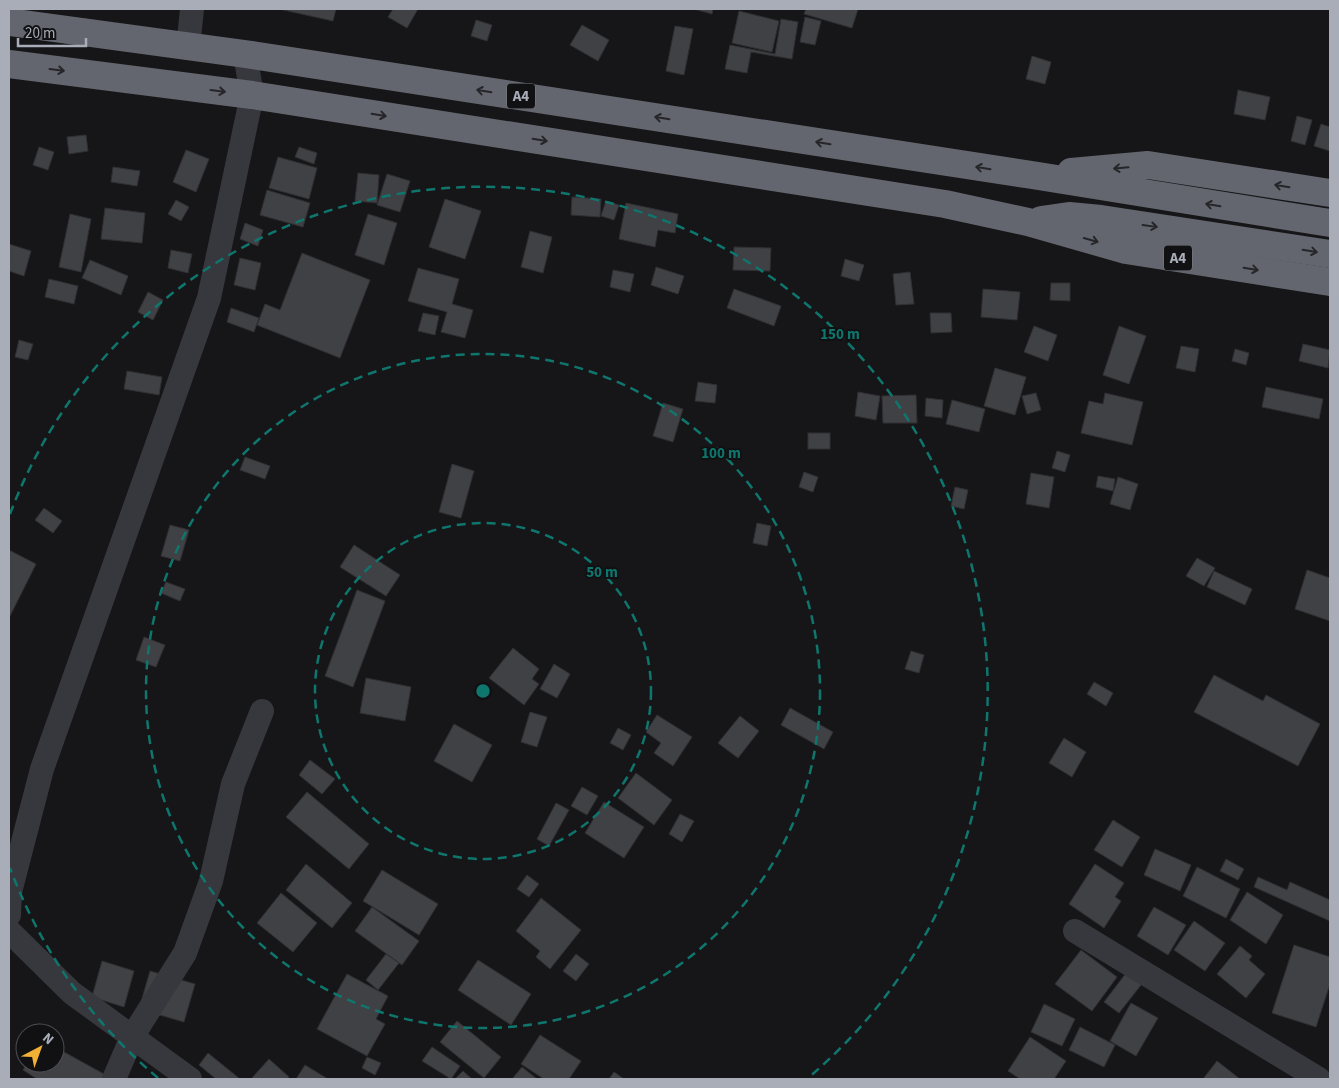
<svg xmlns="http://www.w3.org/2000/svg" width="1339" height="1088" viewBox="0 0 1339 1088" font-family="'Source Sans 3',sans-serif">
	<rect width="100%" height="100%" fill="#161618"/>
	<g fill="#404145" stroke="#303034">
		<path d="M279 9H336L333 21Z"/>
		<path d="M393 9H418L407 28 388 17Z"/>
		<path d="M694 9H713L712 14Z"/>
		<path d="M806 9H858L852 28 804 14Z"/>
		<path d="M739 11 779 21 772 52 732 43Z"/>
		<path d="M805 17 821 21 815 45 800 42Z"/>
		<path d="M781 19 798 22 792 59 751 52 747 73 725 69 730 45 775 54Z"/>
		<path d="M476 20 492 25 487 41 471 36Z"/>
		<path d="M582 25 609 40 598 61 570 45Z"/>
		<path d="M675 26 693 29 684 75 666 71Z"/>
		<path d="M1032 56 1051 62 1045 84 1026 79Z"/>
		<path d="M1238 90 1270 97 1265 120 1234 114Z"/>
		<path d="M1297 116 1312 120 1305 145 1291 141Z"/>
		<path d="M1321 124 1330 127V151L1314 146Z"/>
		<path d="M86 135 88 151 69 154 67 137Z"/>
		<path d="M39 147 54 152 48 170 33 165Z"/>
		<path d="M299 147 317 153 314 164 295 157Z"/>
		<path d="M186 150 209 159 196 192 173 182Z"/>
		<path d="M278 157 317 168 309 199 269 188Z"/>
		<path d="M113 167 140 171 137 186 111 182Z"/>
		<path d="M358 173 379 175 377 203 355 201Z"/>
		<path d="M387 174 410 181 400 212 377 205Z"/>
		<path d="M267 190 310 203 303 227 260 215Z"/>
		<path d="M572 197 601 199 600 217 571 215Z"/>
		<path d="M445 199 481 211 465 259 429 247Z"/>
		<path d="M176 200 189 207 181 221 168 214Z"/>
		<path d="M606 201 619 205 614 220 601 216Z"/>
		<path d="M626 203 678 214 675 233 658 230 655 247 619 239Z"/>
		<path d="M105 208 145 213 142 243 101 239Z"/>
		<path d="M70 214 91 219 81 272 59 267Z"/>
		<path d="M368 214 397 223 384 265 355 255Z"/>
		<path d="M245 223 263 230 258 246 240 239Z"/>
		<path d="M530 231 552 237 543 273 521 267Z"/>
		<path d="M9 244 31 251 24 276 9 271Z"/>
		<path d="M734 247 771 248 770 271 733 270Z"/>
		<path d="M171 250 192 254 188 273 168 268Z"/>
		<path d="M302 253 370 280 340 358 257 325 265 304 280 310Z"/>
		<path d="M240 258 261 263 255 290 234 285Z"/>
		<path d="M845 259 864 265 859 281 841 276Z"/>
		<path d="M90 260 128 276 121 295 82 278Z"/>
		<path d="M656 267 684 276 678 294 651 285Z"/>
		<path d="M418 268 459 279 452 304 473 310 465 338 441 332 447 312 408 301Z"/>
		<path d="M613 270 634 274 630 292 610 287Z"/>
		<path d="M910 272 914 304 896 305 893 274Z"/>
		<path d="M49 279 78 286 74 304 45 297Z"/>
		<path d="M1051 283H1070V301L1050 300Z"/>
		<path d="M734 289 781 306 774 326 727 308Z"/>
		<path d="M983 289 1020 292 1017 320 981 317Z"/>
		<path d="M148 292 163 300 153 320 138 312Z"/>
		<path d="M231 308 259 318 254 332 227 322Z"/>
		<path d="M423 313 439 316 435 335 418 331Z"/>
		<path d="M930 313H951L952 332 931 333Z"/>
		<path d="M1034 326 1057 335 1048 361 1024 352Z"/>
		<path d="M1119 326 1146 336 1129 384 1103 375Z"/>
		<path d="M19 340 33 344 28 360 15 357Z"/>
		<path d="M1303 344 1330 350 1328 368 1299 361Z"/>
		<path d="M1181 346 1199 349 1195 372 1176 368Z"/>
		<path d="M1235 349 1249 353 1246 365 1232 361Z"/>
		<path d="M995 368 1026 377 1015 415 984 406Z"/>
		<path d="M127 371 162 377 159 395 124 389Z"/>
		<path d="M698 382 717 385 715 403 695 401Z"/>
		<path d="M1266 387 1323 399 1319 419 1262 407Z"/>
		<path d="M858 392 880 396 876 420 855 416Z"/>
		<path d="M1036 393 1041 410 1027 414 1022 396Z"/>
		<path d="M1105 393 1143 402 1132 445 1081 433 1089 401 1103 404Z"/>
		<path d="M916 395 917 423H883L882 396Z"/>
		<path d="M926 398 943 400 942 418 925 416Z"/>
		<path d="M952 400 985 409 979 432 946 424Z"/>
		<path d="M663 403 683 409 673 442 653 436Z"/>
		<rect x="808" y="433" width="22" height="16"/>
		<path d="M1057 451 1070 455 1065 472 1052 468Z"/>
		<path d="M245 457 270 466 265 479 240 470Z"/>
		<path d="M452 464 474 471 461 518 439 512Z"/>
		<path d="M804 472 818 477 813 492 799 487Z"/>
		<path d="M1031 473 1054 477 1049 508 1026 504Z"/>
		<path d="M1098 476 1115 479 1113 491 1096 487Z"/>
		<path d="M1118 477 1138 484 1130 510 1110 504Z"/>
		<path d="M955 487 968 490 964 509 951 506Z"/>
		<path d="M44 508 62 521 53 533 35 520Z"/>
		<path d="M757 523 771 526 767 546 753 543Z"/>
		<path d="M170 525 189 530 180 561 161 556Z"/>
		<path d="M354 545 400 575 386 596 340 567Z"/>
		<path d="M9 550 36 564 9 618Z"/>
		<path d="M1197 558 1215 568 1204 586 1186 576Z"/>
		<path d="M1307 570 1330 578V621L1295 609Z"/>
		<path d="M1214 571 1252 589 1245 605 1207 587Z"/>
		<path d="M166 582 185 589 180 601 161 593Z"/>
		<path d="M357 590 385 601 353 687 325 676Z"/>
		<path d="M144 637 165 645 156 667 136 660Z"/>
		<path d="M513 648 539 669 532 679 539 684 524 705 489 678Z"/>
		<path d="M911 651 924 655 919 673 905 669Z"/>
		<path d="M554 664 570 674 557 698 540 689Z"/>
		<path d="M1214 675 1263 701 1266 695 1320 724 1298 766 1194 712Z"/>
		<path d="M366 678 411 687 405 721 360 713Z"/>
		<path d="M1094 682 1113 693 1106 706 1087 694Z"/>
		<path d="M790 708 833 732 824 749 781 725Z"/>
		<path d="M530 712 547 717 537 747 521 742Z"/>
		<path d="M657 715 692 737 673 766 654 753 661 743 646 732Z"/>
		<path d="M740 716 759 731 738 758 718 743Z"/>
		<path d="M454 724 492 745 472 782 434 761Z"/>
		<path d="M618 728 631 735 623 750 610 743Z"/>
		<path d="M1064 738 1086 752 1072 777 1049 763Z"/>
		<path d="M310 760 335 779 322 794 299 775Z"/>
		<path d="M636 773 672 800 654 825 618 798Z"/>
		<path d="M582 787 598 796 587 815 571 806Z"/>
		<path d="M307 792 369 844 349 869 286 817Z"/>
		<path d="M604 802 644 827 624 858 585 833Z"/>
		<path d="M556 803 569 810 549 846 537 839Z"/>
		<path d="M680 814 694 821 682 842 669 834Z"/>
		<path d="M1113 820 1140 837 1122 867 1094 850Z"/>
		<path d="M1155 849 1191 865 1180 891 1144 875Z"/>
		<path d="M1226 859 1244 869 1238 880 1220 871Z"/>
		<path d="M306 864 352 903 332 928 286 890Z"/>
		<path d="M1095 864 1124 883 1115 897 1121 901 1104 928 1069 904Z"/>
		<path d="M1197 867 1240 889 1226 918 1183 896Z"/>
		<path d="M382 870 438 904 419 935 363 901Z"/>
		<path d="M527 875 539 884 529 897 517 889Z"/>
		<path d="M1258 877 1287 890 1290 882 1330 900V921L1254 887Z"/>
		<path d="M1247 892 1283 915 1266 944 1230 920Z"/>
		<path d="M281 893 317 923 293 952 257 923Z"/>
		<path d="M541 898 581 930 550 969 536 957 540 951 516 931Z"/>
		<path d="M372 907 419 941 402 965 355 931Z"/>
		<path d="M1154 907 1186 925 1168 955 1137 936Z"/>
		<path d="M1194 921 1225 943 1205 971 1174 950Z"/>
		<path d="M1294 945 1330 957V984L1316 1027 1272 1013Z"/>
		<path d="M1240 946 1252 956 1249 960 1265 974 1246 998 1217 974Z"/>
		<path d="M1081 950 1117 977 1092 1011 1055 984Z"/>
		<path d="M386 954 399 963 378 990 366 980Z"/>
		<path d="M576 954 589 964 576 981 563 971Z"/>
		<path d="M478 960 531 994 511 1025 458 990Z"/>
		<path d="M102 961 134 971 124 1007 92 997Z"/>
		<path d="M1130 968 1145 980 1119 1013 1104 1002Z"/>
		<path d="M150 971 195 984 184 1022 139 1009Z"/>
		<path d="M347 974 388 996 376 1019 385 1024 367 1056 317 1029Z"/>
		<path d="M1131 1003 1158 1018 1136 1056 1110 1041Z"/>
		<path d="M1044 1004 1075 1019 1062 1046 1031 1032Z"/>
		<path d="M457 1021 501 1057 484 1078 440 1042Z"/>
		<path d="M1080 1027 1115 1045 1104 1067 1069 1050Z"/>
		<path d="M540 1035 581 1061 569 1079H544L521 1064Z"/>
		<path d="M1030 1037 1066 1061 1054 1079H1020L1008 1071Z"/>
		<path d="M55 1047 113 1079H37L23 1070 27 1063H55Z"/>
		<path d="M432 1047 460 1066 451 1079 422 1061Z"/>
		<path d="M208 1053 240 1079H216L199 1065Z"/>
		<path d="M367 1057 381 1063 375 1075 362 1068Z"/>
		<path d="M269 1059 289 1077 287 1079H251Z"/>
		<path d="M1217 1061 1240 1079H1203Z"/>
		<path d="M305 1065 328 1079H296Z"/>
		<path d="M522 1067 537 1079H512Z"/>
		<path d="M463 1071 472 1079H455Z"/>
		<path d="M614 1072 624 1079H609Z"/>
	</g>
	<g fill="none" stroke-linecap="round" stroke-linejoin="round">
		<g stroke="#37383d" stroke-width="24">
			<path d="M188 48 192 9"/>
			<path d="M9 915 10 892 42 769 209 298 252 95 245 54"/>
			<path d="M9 931 72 993 190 1079"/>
			<path d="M1075 931 1319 1079"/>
			<path d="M114 1079 132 1037 185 953 211 881 233 784 262 711"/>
		</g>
		<g stroke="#63666e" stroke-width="28">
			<path d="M9 22 245 54 1032 175 1330 223"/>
			<path d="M9 64 252 95 945 204 1028 222 1126 250 1330 282"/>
			<path d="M1071 172 1148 165 1330 193"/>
			<path d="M1041 220 1069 216 1101 219 1330 254"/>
		</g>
	</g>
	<defs><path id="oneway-shaft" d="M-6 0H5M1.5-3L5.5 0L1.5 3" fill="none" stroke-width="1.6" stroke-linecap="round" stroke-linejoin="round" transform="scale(1.25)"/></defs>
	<g stroke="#26262a">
		<use href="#oneway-shaft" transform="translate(57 70) rotate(7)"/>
		<use href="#oneway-shaft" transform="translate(218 91) rotate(7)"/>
		<use href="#oneway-shaft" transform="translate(484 91) rotate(-171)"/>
		<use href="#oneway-shaft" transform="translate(379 115) rotate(9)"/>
		<use href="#oneway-shaft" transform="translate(662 118) rotate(-171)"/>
		<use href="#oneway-shaft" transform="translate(540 140) rotate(9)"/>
		<use href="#oneway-shaft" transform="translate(823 143) rotate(-171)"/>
		<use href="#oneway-shaft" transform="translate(983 168) rotate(-171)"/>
		<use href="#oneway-shaft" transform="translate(1121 168) rotate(175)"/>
		<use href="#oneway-shaft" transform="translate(1282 186) rotate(-171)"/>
		<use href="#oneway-shaft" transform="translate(1213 205) rotate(-171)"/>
		<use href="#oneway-shaft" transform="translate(1150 226) rotate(8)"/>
		<use href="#oneway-shaft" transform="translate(1091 240) rotate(16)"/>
		<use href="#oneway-shaft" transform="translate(1310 251) rotate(9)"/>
		<use href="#oneway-shaft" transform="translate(1251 269) rotate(9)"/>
	</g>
	<g fill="none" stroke="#0f766e" stroke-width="2.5" stroke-dasharray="9 6">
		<circle cx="483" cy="691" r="168"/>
		<circle cx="483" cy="691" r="337"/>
		<path d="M158 1078A505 505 0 0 1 10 868M10 514A505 505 0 1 1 808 1078"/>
	</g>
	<g text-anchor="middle" stroke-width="4" stroke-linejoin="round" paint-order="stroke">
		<g fill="#111113" stroke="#7b7e86" stroke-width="1">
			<rect x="507" y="83.5" width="28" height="25" rx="4"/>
			<rect x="1164" y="245.5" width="28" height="25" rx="4"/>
		</g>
		<g font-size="15" font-weight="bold" fill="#a8adb8">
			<text x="521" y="101">A4</text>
			<text x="1178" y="263">A4</text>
		</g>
	</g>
	<circle cx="483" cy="691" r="8" fill="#0f766e" stroke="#111113" stroke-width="2.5"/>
	<g font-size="15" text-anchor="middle" font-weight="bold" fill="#0f766e" stroke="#111113" stroke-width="4" stroke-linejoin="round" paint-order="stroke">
		<text x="840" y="339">150 m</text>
		<text x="721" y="458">100 m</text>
		<text x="602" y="577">50 m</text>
	</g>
	<rect width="1339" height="1088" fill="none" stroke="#a8adb8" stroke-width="20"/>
	<g transform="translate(40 1048) rotate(41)"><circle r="24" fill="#111113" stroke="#4d4f55"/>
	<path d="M0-4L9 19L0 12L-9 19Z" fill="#f2b134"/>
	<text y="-8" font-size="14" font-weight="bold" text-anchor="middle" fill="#a8adb8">N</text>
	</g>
	<path d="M18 38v8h68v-8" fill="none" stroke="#a8adb8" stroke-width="2.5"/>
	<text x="25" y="38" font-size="15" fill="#a8adb8" stroke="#111113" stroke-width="4" paint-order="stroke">20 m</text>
</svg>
